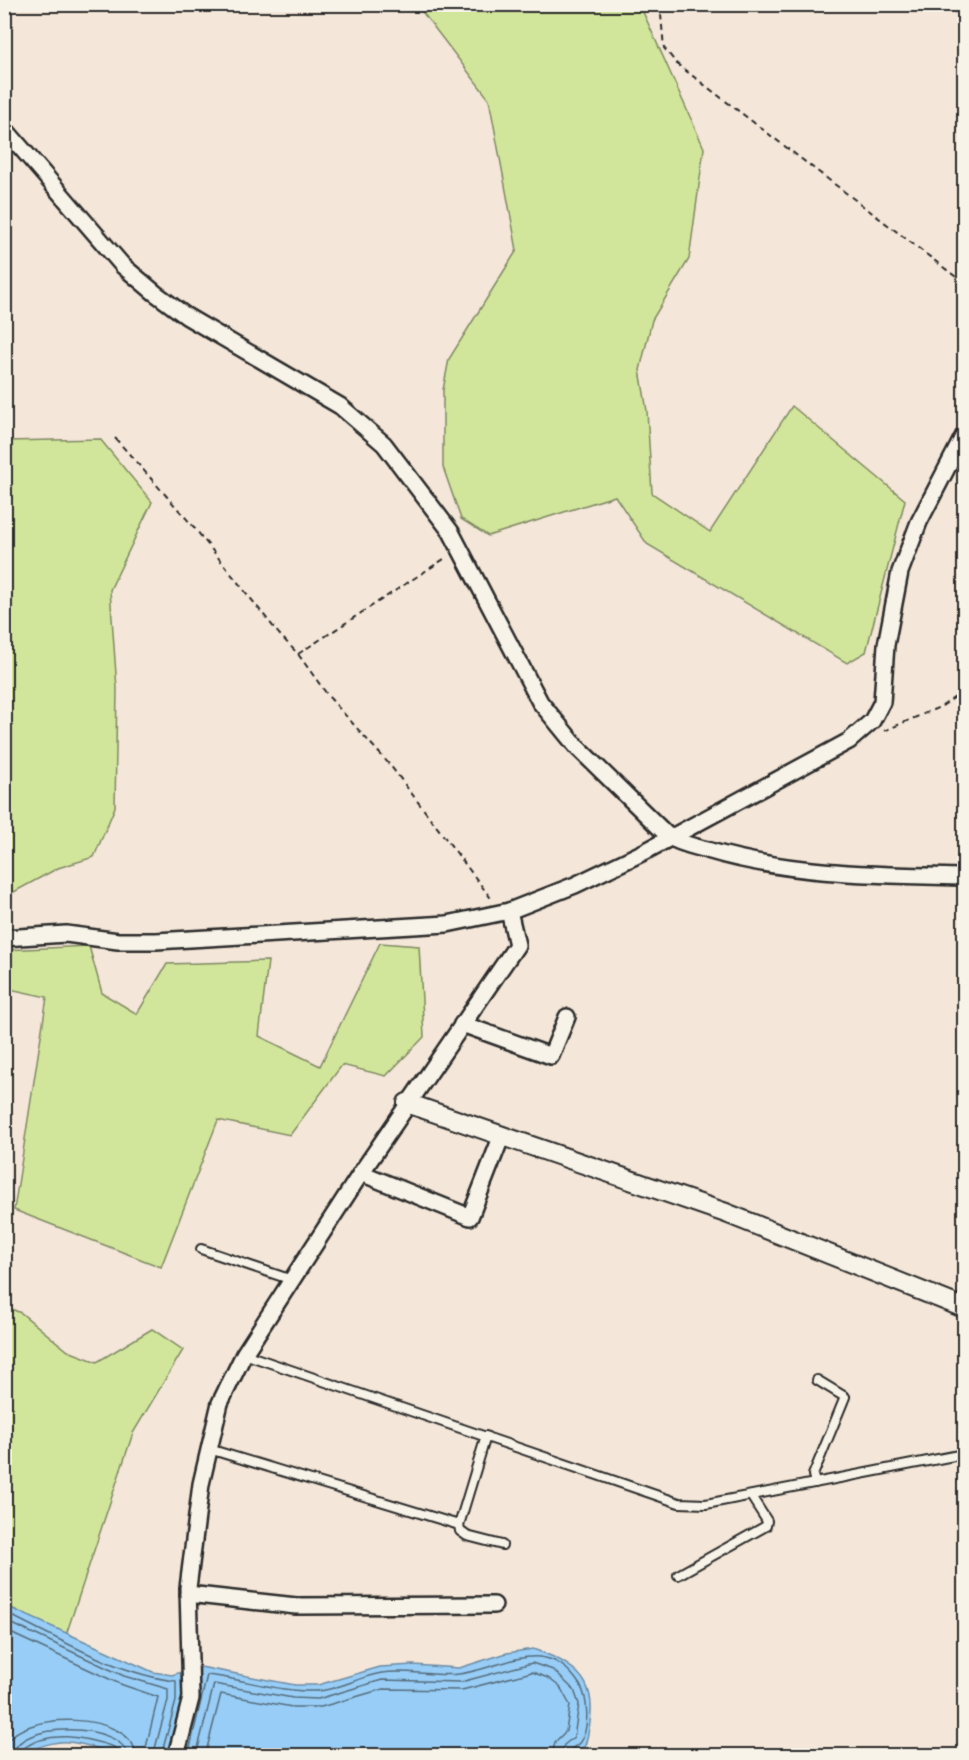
<svg xmlns="http://www.w3.org/2000/svg" width="969" height="1760" viewBox="0 0 969 1760" font-family="Mynerve,sans-serif">
	<rect width="100%" height="100%" fill="#f4e6d8"/>
	<filter id="ink" filterUnits="userSpaceOnUse"><feTurbulence type="fractalNoise" baseFrequency=".0167" numOctaves="2"/><feDisplacementMap in="SourceGraphic" scale="12" xChannelSelector="R" yChannelSelector="G"/><feConvolveMatrix kernelMatrix="1 2 1 2 8 2 1 2 1" color-interpolation-filters="sRGB"/></filter>
	<g filter="url(#ink)">
		<g fill="#d2e69b" stroke="#7e8863" stroke-width="1.5">
			<path d="M633 5 643 12 704 148 689 259 652 320 640 370 647 411 652 493 710 532 792 406 905 500 866 652 847 663 647 544 615 496 488 536 461 519 443 467V390L449 359 517 250 489 99 417 5Z"/>
			<path d="M4 430 7 441 100 439 152 502 110 590 117 689 115 807 94 857 58 868 14 892 4 890Z"/>
			<path d="M380 943 419 946 424 1037 386 1076 342 1065 290 1135 218 1120 161 1267 14 1210 47 997 5 988V950L89 946 102 993 137 1014 167 964 268 961 259 1036 320 1066Z"/>
			<path d="M4 1306 21 1313 68 1351 97 1362 152 1329 183 1350 133 1433 66 1635 5 1605Z"/>
		</g>
		<g fill="#97cdf6" stroke="#6c8ca5" stroke-width="1.5">
			<path d="M4 1605 153 1672 172 1675 184 1671 182 1702 166 1755C151 1755 133 1758 119 1755 102 1751 86 1743 68 1742 47 1740 27 1755 5 1755Z"/>
			<path d="M533 1649C589 1668 600 1690 585 1746L571 1755 182 1756 195 1708 200 1667 295 1685H318L380 1667 413 1665 459 1668 507 1653Z"/>
		</g>
		<g fill="none" stroke-linecap="round" stroke-linejoin="round">
			<g stroke="#566c7c" stroke-width="1.5">
				<path d="M4 1612C56 1637 119 1675 176 1681V1701L161 1756"/>
				<path d="M4 1620 124 1676 168 1689V1700L153 1756"/>
				<path d="M4 1630 120 1684 158 1697 144 1756"/>
				<path d="M4 1747C19 1709 134 1711 136 1756"/>
				<path d="M13 1756C15 1720 125 1722 127 1756"/>
				<path d="M20 1756 22 1749C50 1729 84 1737 114 1747L119 1756"/>
				<path d="M188 1756 207 1675C243 1679 279 1692 316 1691 336 1691 361 1676 382 1673 408 1669 434 1677 459 1674 503 1669 546 1632 580 1685 588 1698 590 1729 580 1742 575 1748 570 1747 569 1756"/>
				<path d="M196 1756 214 1684 293 1698 318 1699 382 1680 461 1682 532 1663 553 1670 574 1690 579 1704 574 1737 564 1745 561 1756"/>
				<path d="M205 1756 221 1694 292 1707H321L383 1689 462 1690 532 1672 548 1678 560 1687 570 1705 566 1731 555 1742 552 1756"/>
			</g>
			<g stroke="#2b2b2b" stroke-width="12">
				<g id="service">
					<path d="M201 1249 292 1280"/>
					<path d="M244 1354 679 1503 706 1504 964 1454"/>
					<path d="M209 1449 459 1525 486 1436"/>
					<path d="M815 1483 813 1475 845 1397 817 1380"/>
					<path d="M459 1525 460 1531 467 1536 502 1545"/>
					<path d="M678 1575 766 1526 767 1521 751 1496"/>
				</g>
			</g>
			<g stroke="#2b2b2b" stroke-width="20">
				<g id="minor">
					<path d="M4 128 123 266 155 293 186 316 340 406 384 444 451 532 540 702 576 746 668 836C680 844 694 846 707 850 790 875 879 875 964 877"/>
					<path d="M4 938 66 934 118 941H156L447 924 509 911 575 885 646 851 849 741 872 721 882 702 886 645 900 572 919 522 964 435"/>
					<path d="M462 1024 551 1056 567 1017"/>
					<path d="M361 1173 470 1217 502 1135"/>
					<path d="M188 1594 296 1606 494 1605"/>
					<path d="M176 1756 191 1698 188 1588 201 1484 220 1403 244 1354 361 1173 517 945 509 911"/>
				</g>
			</g>
			<g stroke="#2b2b2b" stroke-width="22">
				<path id="tertiary" d="M407 1103 726 1213 964 1308"/>
			</g>
			<g stroke="#2b2b2b" stroke-width="2" stroke-dasharray="6 4.5" stroke-linecap="butt">
				<path d="M660 4 664 48 677 64 964 283"/>
				<path d="M945 4 964 19"/>
				<path d="M115 438 193 526 279 634 298 654 329 697 390 765 493 901"/>
				<path d="M298 654 447 557"/>
				<path d="M884 731 942 706 964 691"/>
			</g>
			<use href="#service" stroke="#f7f3e8" stroke-width="8"/>
			<use href="#minor" stroke="#f7f3e8" stroke-width="15"/>
			<use href="#tertiary" stroke="#f7f3e8" stroke-width="18"/>
		</g>
	</g>
	<rect width="969" height="1760" fill="none" stroke="#f7f3e8" stroke-width="24"/>
	<rect x="12" y="12" width="945" height="1736" fill="none" stroke="#2b2b2b" stroke-width="2" filter="url(#ink)"/>
</svg>
